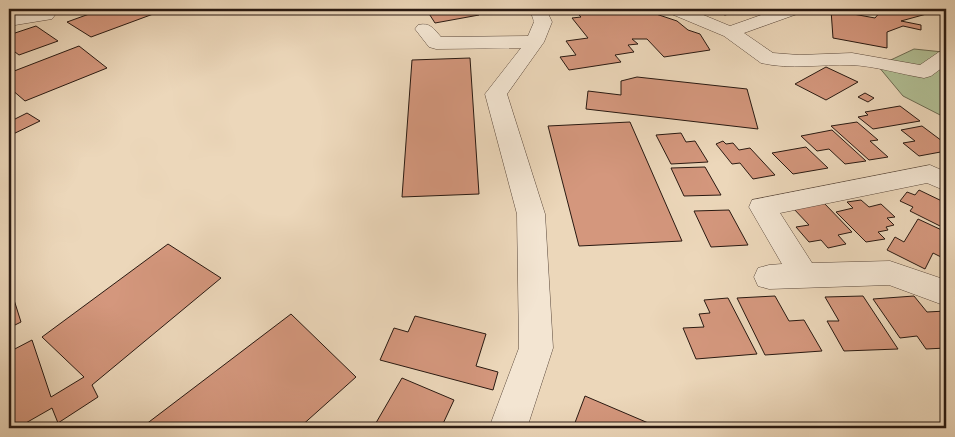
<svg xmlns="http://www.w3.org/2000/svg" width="955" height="437" viewBox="0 0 955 437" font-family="'IM FELL DW Pica',serif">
	<rect width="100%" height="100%" fill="#ecd7ba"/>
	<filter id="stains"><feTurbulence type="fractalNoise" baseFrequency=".004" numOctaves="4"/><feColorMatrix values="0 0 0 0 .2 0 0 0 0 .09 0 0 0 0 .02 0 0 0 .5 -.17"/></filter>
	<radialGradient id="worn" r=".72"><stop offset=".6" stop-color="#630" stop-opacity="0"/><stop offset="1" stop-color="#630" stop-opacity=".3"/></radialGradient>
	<path fill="#b1bf95" stroke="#6d6c53" d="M914 49 943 52 946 50V118L903 96 878 66Z"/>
	<g fill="#d4977d" stroke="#291911">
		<path d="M103 9H162L164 10 91 37 67 22Z"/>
		<path d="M426 9H474L479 15 435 23Z"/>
		<path d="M573 9H641L677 21 688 30 700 34 710 50 664 57 647 39H632L638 44 628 45 634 52 615 55 621 62 569 70 560 57 576 55 566 41 588 38 572 18 581 17Z"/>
		<path d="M707 9H747L725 15Z"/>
		<path d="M876 9H940L941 10 901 21 921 25V30L903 26 887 32V48L833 38 831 10 875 18 881 11Z"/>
		<path d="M36 26 58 41 19 55 15 52 9 55V35Z"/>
		<path d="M79 46 107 68 25 101 11 89H9V73Z"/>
		<path d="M470 58 479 194 402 197 412 60Z"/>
		<path d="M826 67 858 82 826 100 795 84Z"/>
		<path d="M637 77 747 89 758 129 586 109 588 91 621 95V81Z"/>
		<path d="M865 93 874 98 868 102 858 97Z"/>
		<path d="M900 106 920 121 873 129 858 117 868 115 865 112Z"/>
		<path d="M27 113 40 121 9 136V122Z"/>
		<path d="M630 122 682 241 579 246 548 126Z"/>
		<path d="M857 122 878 140 870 141 888 157 869 160 831 126Z"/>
		<path d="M922 126 946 144V151L919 156 903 143 915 141 901 130Z"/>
		<path d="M832 130 866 161 845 164 829 149 817 151 801 136Z"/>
		<path d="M681 133 686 142 695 141 708 162 671 164 656 135Z"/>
		<path d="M723 141 726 144 733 143 739 150 750 148 775 175 753 179 740 163 732 164 716 144Z"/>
		<path d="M806 147 828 168 793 174 772 153Z"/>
		<path d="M705 167 721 195 684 196 671 168Z"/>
		<path d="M919 190 946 203V229L910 211 913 207 900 201 907 192 915 195Z"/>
		<path d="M861 200 869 207 881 204 895 217 887 218 894 225 886 227 888 230 878 232 885 239 866 242 836 212 853 208 847 202Z"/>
		<path d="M824 203 852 232 838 235 846 244 828 248 821 240 809 242 796 227 809 225 793 208Z"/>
		<path d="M729 210 748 245 711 247 694 211Z"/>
		<path d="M918 219 946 232 945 259 933 253 925 269 887 250 895 237 904 242Z"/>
		<path d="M168 244 221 278 92 385 98 397 58 423 52 408 17 428H9V352L32 340 51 397 84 377 42 337Z"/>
		<path d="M9 284 21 322 9 328Z"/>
		<path d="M775 296 789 321 804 320 822 351 765 355 737 298Z"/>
		<path d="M863 296 898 349 844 351 827 321H839L825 297Z"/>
		<path d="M914 296 927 312 946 311V348L926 349 917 336 900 338 873 299Z"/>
		<path d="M728 298 757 354 696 359 683 328 704 327 699 314 710 313 704 300Z"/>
		<path d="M291 314 356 377 299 428H141Z"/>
		<path d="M415 316 486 334 476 366 498 372 493 390 380 360 394 328 408 332Z"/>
		<path d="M402 378 454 400 441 428H373Z"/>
		<path d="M585 396 660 428H573Z"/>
	</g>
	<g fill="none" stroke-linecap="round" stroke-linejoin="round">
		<g stroke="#5a483b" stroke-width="1">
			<g id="minor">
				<path d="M530 9H546L552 22 544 42 507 94 545 214 553 348 527 428H489L519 348 517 214 485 94 521 48 436 49 429 47 415 29 418 25C430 22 434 29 441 37L528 36 534 22Z"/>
				<path d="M666 9H689L730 26 778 9H802L800 13 744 33 773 53 799 55 852 53 920 65 939 52 946 50V65L931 76 924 78C900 74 875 66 851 65 821 64 791 70 761 63L724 36 669 13Z"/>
				<path d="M46 10 52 11 55 15 52 19 9 26V16Z"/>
				<path d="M930 165 946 172V191L927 183 780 213 812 263 890 261 946 280V306L889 285 769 289 758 286 754 277 758 268 769 265 782 264 749 207 752 200Z"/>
			</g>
		</g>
		<use href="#minor" fill="#f3e5d2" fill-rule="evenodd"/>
	</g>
	<rect width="955" height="437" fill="none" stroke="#ecd7ba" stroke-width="30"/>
	<rect x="10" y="10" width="935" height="417" fill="none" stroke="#291911" stroke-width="2.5"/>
	<rect x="15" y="15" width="925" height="407" fill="none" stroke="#291911"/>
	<rect width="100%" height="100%" filter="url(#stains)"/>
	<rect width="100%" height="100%" fill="url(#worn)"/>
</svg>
